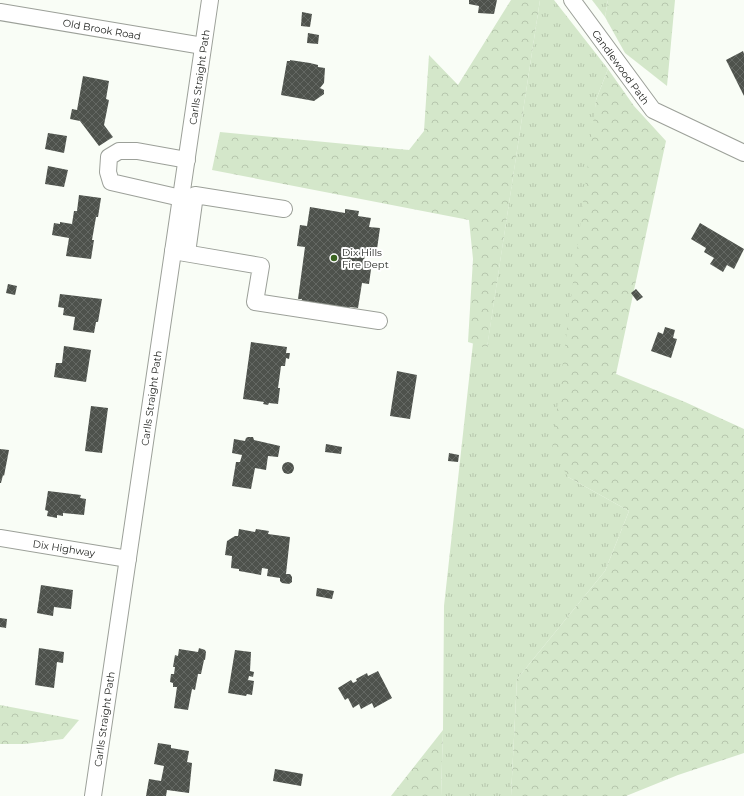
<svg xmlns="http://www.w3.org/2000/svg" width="744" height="796" viewBox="0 0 744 796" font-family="Montserrat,sans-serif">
	<defs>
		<pattern id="grass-tufts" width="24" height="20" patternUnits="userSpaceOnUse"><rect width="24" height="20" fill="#d4e7ca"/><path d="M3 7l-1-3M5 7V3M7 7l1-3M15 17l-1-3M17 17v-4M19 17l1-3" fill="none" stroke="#b6c6ad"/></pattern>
		<pattern id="forest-crowns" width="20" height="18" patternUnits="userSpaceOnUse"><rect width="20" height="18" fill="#d4e7ca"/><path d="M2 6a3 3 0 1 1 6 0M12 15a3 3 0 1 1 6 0" fill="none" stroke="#b6c6ad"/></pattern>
		<pattern id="building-cross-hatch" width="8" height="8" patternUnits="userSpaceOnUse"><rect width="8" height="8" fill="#4e524c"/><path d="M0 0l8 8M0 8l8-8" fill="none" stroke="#646863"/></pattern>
	</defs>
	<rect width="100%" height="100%" fill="#f9fdf6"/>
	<g fill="url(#grass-tufts)">
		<path d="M540 0H554L608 69 596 100 568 477 629 511 605 571 517 679 511 796H441L443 730 444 606 473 343 487 347Z"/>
		<path d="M592 0H608L605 17Z"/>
	</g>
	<g fill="url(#forest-crowns)">
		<path d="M511 0H540L487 348 468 342 473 259 469 220 212 170 220 132 409 150 424 131 429 55 458 85Z"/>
		<path d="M608 0H675L667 86 625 53 605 17Z"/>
		<path d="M608 69 634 106 666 141 616 374 685 402 744 429V753L678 775 626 796H511L517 679 605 571 629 511 568 477 552 449 596 100Z"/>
		<path d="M0 705 79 720 63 739 25 744H0Z"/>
		<path d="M443 730 441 796H391Z"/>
	</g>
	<g fill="url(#building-cross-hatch)">
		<path d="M469 0H497L494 14 478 13 479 6 469 4Z"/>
		<path d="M302 12 312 14 310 27 301 26Z"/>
		<path d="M308 33 319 35 318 44 307 43Z"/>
		<path d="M743 51 744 54V96L726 60Z"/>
		<path d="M290 60 310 63 318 65V67L325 68 324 83 320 88 324 90V94L314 101 281 95 287 61H290Z"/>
		<path d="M83 76 109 81 106 99 109 100 104 125 113 137 99 146 80 121 70 119 72 109 77 110Z"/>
		<path d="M48 133 67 136 64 153 45 149Z"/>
		<path d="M48 166 68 170 64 187 45 184Z"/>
		<path d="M79 195 101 198 98 217H96L92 240H94L91 259 66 256 69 238 52 235 54 223 60 224V222L72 224 74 211H77Z"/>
		<path d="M310 207 345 213V209L359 211 358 216 371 218 369 227 380 228 376 256 365 254 364 261 372 262 369 284 362 283 358 308 350 307 349 309 301 302 302 299H298L305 247 297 246 300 225 307 226Z"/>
		<path d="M700 223 744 249 734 269 727 265 723 272 710 264 714 258 704 252 706 248 691 239Z"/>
		<path d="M8 284 17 286 15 295 6 293Z"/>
		<path d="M636 289 643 297 637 301 631 293Z"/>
		<path d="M60 294 102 299 98 322H96L94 333 73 330 75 317 63 315 64 308 58 307Z"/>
		<path d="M665 327 675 330 673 338 677 339 671 358 651 351 658 332 663 334Z"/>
		<path d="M251 342 287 347 286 353H290L289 359 286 358 285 366H281L278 388H280L278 404 269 403 268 405 263 404 264 402 243 399Z"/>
		<path d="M64 346 91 350 86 382 54 377 56 363H62Z"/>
		<path d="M397 371 417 375 410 419 390 416Z"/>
		<path d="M91 406 108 408 102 453 85 451Z"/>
		<path d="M248 437H253L254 440 280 446 278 457 268 456 266 470 255 468 251 489 232 486 236 462H240L242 455 232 453 234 439 245 441 246 438Z"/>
		<path d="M326 444 342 447 341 454 325 452Z"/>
		<path d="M0 449 9 450 4 476 3 475 1 483H0Z"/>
		<path d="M449 453 459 455 458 462 448 461Z"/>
		<circle cx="288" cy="468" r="6"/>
		<path d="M48 491 81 495 80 498 86 499 84 515 63 513V516L57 515V518L47 516 48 511 45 510Z"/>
		<path d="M239 529 255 532 256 529 269 531 268 534 290 537 286 574H290L292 577V582L289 584 282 583 280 581V578L267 576 268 569 262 568 261 575 239 571V569L231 568 232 556 225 555 227 541 235 536H238Z"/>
		<path d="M41 585 73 590 71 609 54 607 53 616 37 613Z"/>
		<path d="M317 588 334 591 332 599 316 596Z"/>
		<path d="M0 618 7 619 6 628 0 627Z"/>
		<path d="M39 648 64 652 63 663 57 662 54 688 35 685Z"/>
		<path d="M199 648 205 650 206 652 205 660H204L201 674H198L195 690 192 689 188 710 174 708 177 687H173V683L170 682 171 674H174L175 667H173L175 655 178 656 179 649 198 652Z"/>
		<path d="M235 650 251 652 250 671 254 672 253 677 249 676 248 680 254 681 252 695 247 694 246 696 228 693Z"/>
		<path d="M378 671 392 698 374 708 372 703 361 709 359 704 353 708 348 698 345 700 338 688 351 680 353 683 357 681 356 679 367 673 368 676Z"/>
		<path d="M158 743 171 745V748L189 751 187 762 192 763 189 793 167 790 166 796H146L149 779 161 781 164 766 154 764Z"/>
		<path d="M275 769 303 774 301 786 273 781Z"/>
	</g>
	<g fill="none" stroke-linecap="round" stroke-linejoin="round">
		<g stroke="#9ca099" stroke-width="18">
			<g id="minor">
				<path d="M572 0 653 110 744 153"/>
				<path d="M0 12 203 46"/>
				<path d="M181 198 111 182 108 172 109 157 119 151H137L187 160"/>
				<path d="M173 251 261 266 255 302 379 321"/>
				<path d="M187 253 195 195 284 209"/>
				<path d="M0 538 128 559"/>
				<path d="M93 796 210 0"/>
			</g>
		</g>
		<use href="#minor" stroke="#fff" stroke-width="16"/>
	</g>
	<circle fill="#3b6421" stroke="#fff" stroke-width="1.5" cx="334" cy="258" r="4"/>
	<g text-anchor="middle" stroke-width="4" stroke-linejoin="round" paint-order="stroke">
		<g font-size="10" fill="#232522" stroke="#fff">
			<text transform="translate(102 29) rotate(10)" y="4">Old Brook Road</text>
			<text transform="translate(621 67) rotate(54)" y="4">Candlewood Path</text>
			<text transform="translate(199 77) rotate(-82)" y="4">Carlls Straight Path</text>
			<text transform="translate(151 398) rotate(-82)" y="4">Carlls Straight Path</text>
			<text transform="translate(64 548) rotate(9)" y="4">Dix Highway</text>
			<text transform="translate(104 719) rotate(-82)" y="4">Carlls Straight Path</text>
		</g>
		<g font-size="10" fill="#232522" stroke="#fff" text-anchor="start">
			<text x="342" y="256">Dix Hills<tspan x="342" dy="12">Fire Dept</tspan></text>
		</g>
	</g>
</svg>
